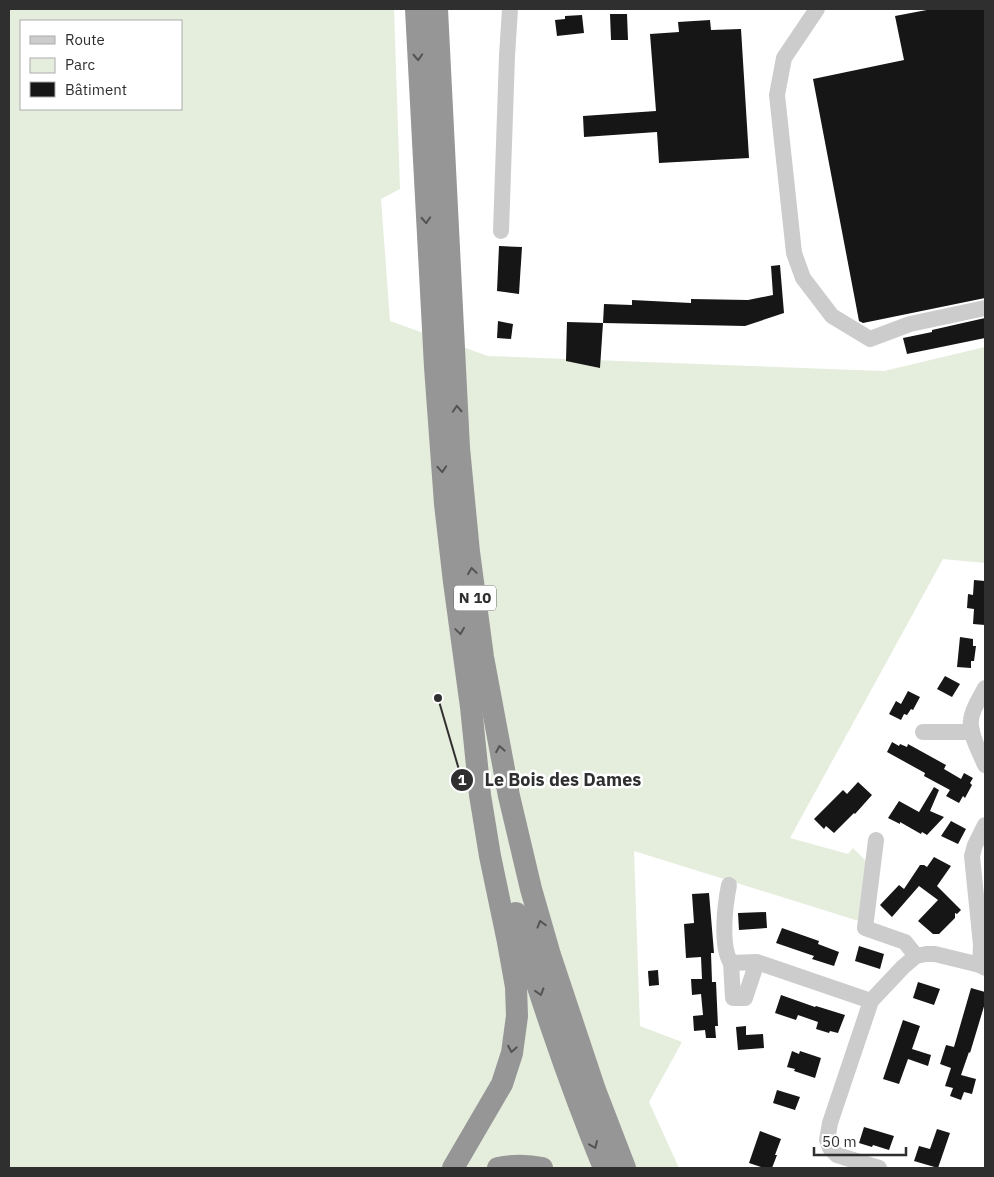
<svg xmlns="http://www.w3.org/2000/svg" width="994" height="1177" viewBox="0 0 994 1177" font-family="'IBM Plex Sans',sans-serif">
	<rect width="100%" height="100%" fill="#fff"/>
	<path fill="#e5eddd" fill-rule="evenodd" d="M9 9H394L400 189 381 199 390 321 488 356 884 371 985 347V563L943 559 790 838 848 854 853 848 869 864 862 922 634 851 640 1026 682 1042 649 1102 679 1168H9ZM21 21H181V109H21Z"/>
	<g fill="#161616">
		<path d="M932 9H985V298L863 323 859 321 813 79 904 60 895 16Z"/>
		<path d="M610 14H627L628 40H611Z"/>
		<path d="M582 15 584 33 557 36 555 20 565 19V16Z"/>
		<path d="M710 20 711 30 741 29 749 158 659 163 657 132 584 137 583 116 656 111 650 34 679 32 678 22Z"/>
		<path d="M499 246 522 247 519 294 497 291Z"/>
		<path d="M780 265 784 313 745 326 603 323 604 304 632 305V300L691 303V299L748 300 773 295 771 266Z"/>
		<path d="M985 318V338L907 354 903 338 932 332V330Z"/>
		<path d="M498 321 513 324 511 339 497 338Z"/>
		<path d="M567 322 603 323 600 368 566 361Z"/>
		<path d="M974 580 985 581V625L973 624 974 609 967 608 968 594 973 595Z"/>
		<path d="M960 637 973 639V646H976L974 661H971V668L957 667Z"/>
		<path d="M945 676 960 684 952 697 937 689Z"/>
		<path d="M908 691 920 697 913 710 911 709 907 715 904 714 901 720 889 714 896 701 901 704Z"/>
		<path d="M892 742 899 746 900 744 907 747 908 744 946 765 944 769 961 779 964 773 973 778 970 783 972 785 965 798 963 796 959 803 946 796 950 790 924 776 925 773 887 752Z"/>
		<path d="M858 782 872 795 855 814 854 813 834 833 826 826 824 829 814 819 843 790 847 794Z"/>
		<path d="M934 787 939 790 930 811 944 817 927 835 922 832 921 834 900 822V824L888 818 899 801 919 812Z"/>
		<path d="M951 821 966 829 958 844 941 836Z"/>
		<path d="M934 857 951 866 937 886 961 910 957 914 955 913V918L939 934H933L918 921 938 900 919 886 892 917 880 905 899 885 904 889 920 865H924L927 867Z"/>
		<path d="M709 893 714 953H711L712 982H716L718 1026H715L716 1038H706L705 1030 694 1031 693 1016 703 1015 701 994 692 995 691 979H702L701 957 686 958 684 924 694 923 692 894Z"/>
		<path d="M766 912 767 928 739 930 738 913Z"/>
		<path d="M782 928 819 941 818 944 839 952 834 966 812 959 814 956 776 943Z"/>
		<path d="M859 946 884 954 880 969 855 961Z"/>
		<path d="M658 970 659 985 649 986 648 971Z"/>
		<path d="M918 982 940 989 934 1005 913 998Z"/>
		<path d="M971 988 985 992V1003L970 1053 969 1052 961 1075 976 1079 972 1094 964 1092 961 1100 950 1096 953 1088 945 1086 951 1068 940 1064 946 1045 954 1047Z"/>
		<path d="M781 995 815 1007 816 1006 845 1015 838 1033 830 1031 829 1033 816 1029 818 1022 798 1015 796 1020 775 1013Z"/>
		<path d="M903 1020 920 1026 912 1049 931 1055 928 1066 908 1059 899 1084 883 1079Z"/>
		<path d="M746 1026V1035L763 1034 764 1048 738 1050 736 1027Z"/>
		<path d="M792 1051 799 1054 800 1051 821 1058 815 1078 794 1071 795 1069 787 1067Z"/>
		<path d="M777 1090 800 1097 795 1110 773 1103Z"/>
		<path d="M864 1127 894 1136 889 1150 873 1145 872 1147 859 1143Z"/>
		<path d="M937 1129 950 1133 938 1168 914 1161 919 1146 930 1149Z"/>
		<path d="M760 1131 781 1139 775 1155H777L772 1168H764L749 1163Z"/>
	</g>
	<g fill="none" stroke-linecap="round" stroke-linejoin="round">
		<g stroke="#ccc" stroke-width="16">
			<path d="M817 9 784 58 777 95 794 253 803 278 832 316 870 339 910 324 985 308"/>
			<path d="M501 231 507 56 510 9"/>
			<path d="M985 688C980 698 972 709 971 720 969 733 980 753 985 765"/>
			<path d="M923 732H972"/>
			<path d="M876 840 865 928 905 942 916 956"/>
			<path d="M729 885C725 905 720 946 731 963"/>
			<path d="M757 962 745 998H733L731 963 757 962 871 1001"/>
			<path d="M980 965 981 945 972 856 975 845 985 825"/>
			<path d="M879 1168 837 1155 830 1148 827 1140 830 1123 871 1001 903 967 916 956 926 954H935L980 965 985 968"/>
		</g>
		<g stroke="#969696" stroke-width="22">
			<path d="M416 9 435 367 445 504 454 582 471 707 480 795 490 856 508 942 516 987 517 1016 512 1053 502 1084 453 1168"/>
			<path d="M437 9 459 448 469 552 483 657 509 796 531 889 550 955 595 1090 625 1168"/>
			<path d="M516 913C526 952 539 991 552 1029 568 1076 585 1122 604 1168"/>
			<path d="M498 1168C513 1165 528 1165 542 1168"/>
		</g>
	</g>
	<defs><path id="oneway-chevron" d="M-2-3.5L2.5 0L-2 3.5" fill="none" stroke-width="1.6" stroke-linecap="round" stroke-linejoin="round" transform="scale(1.25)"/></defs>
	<g stroke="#535353">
		<use href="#oneway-chevron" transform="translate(418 57) rotate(87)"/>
		<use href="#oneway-chevron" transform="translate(426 220) rotate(87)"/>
		<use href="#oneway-chevron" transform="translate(457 409) rotate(-93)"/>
		<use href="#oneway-chevron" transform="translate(442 469) rotate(86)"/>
		<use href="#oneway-chevron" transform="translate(472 571) rotate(-98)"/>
		<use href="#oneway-chevron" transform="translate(460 631) rotate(82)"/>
		<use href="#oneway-chevron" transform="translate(500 749) rotate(-100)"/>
		<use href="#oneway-chevron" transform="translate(541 924) rotate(-106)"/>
		<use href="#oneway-chevron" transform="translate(540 992) rotate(73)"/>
		<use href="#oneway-chevron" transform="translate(512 1049) rotate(100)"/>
		<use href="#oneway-chevron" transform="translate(594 1145) rotate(67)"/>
	</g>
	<g text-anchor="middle" stroke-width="5" stroke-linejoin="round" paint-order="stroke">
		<rect fill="#fff" stroke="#6d6d6d" stroke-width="1" x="454" y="585.5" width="42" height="25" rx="4"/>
		<g font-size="15" font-weight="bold" fill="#2f2f2f">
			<text x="475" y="603">N 10</text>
		</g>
	</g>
	<path fill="none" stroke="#2f2f2f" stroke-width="2" d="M438 698L462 780"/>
	<g fill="#2f2f2f" stroke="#fff" stroke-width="2">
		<circle cx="438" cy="698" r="5"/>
		<circle cx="462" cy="780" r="12"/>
	</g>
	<g font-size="15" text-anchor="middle" font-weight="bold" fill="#fff">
		<text x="462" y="785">1</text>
	</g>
	<g font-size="18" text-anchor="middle" font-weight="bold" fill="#2f2f2f" stroke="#fff" stroke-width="5" stroke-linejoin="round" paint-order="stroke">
		<text x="563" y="786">Le Bois des Dames</text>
	</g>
	<rect width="994" height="1177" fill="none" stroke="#2f2f2f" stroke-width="20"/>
	<rect x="20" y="20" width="162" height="90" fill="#ffffff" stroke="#acacac"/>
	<rect x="30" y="36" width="25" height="8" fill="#cccccc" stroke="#acacac"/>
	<text x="65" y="45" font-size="15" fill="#2f2f2f">Route</text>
	<rect x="30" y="58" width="25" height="15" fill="#e5eddd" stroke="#acacac"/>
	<text x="65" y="70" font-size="15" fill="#2f2f2f">Parc</text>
	<rect x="30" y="82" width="25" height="15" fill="#161616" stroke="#acacac"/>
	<text x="65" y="95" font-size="15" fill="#2f2f2f">Bâtiment</text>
	<path d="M814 1147v8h92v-8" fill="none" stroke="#2f2f2f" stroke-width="2.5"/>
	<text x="822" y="1147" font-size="15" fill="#2f2f2f" stroke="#ffffff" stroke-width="4" paint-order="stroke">50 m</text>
</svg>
